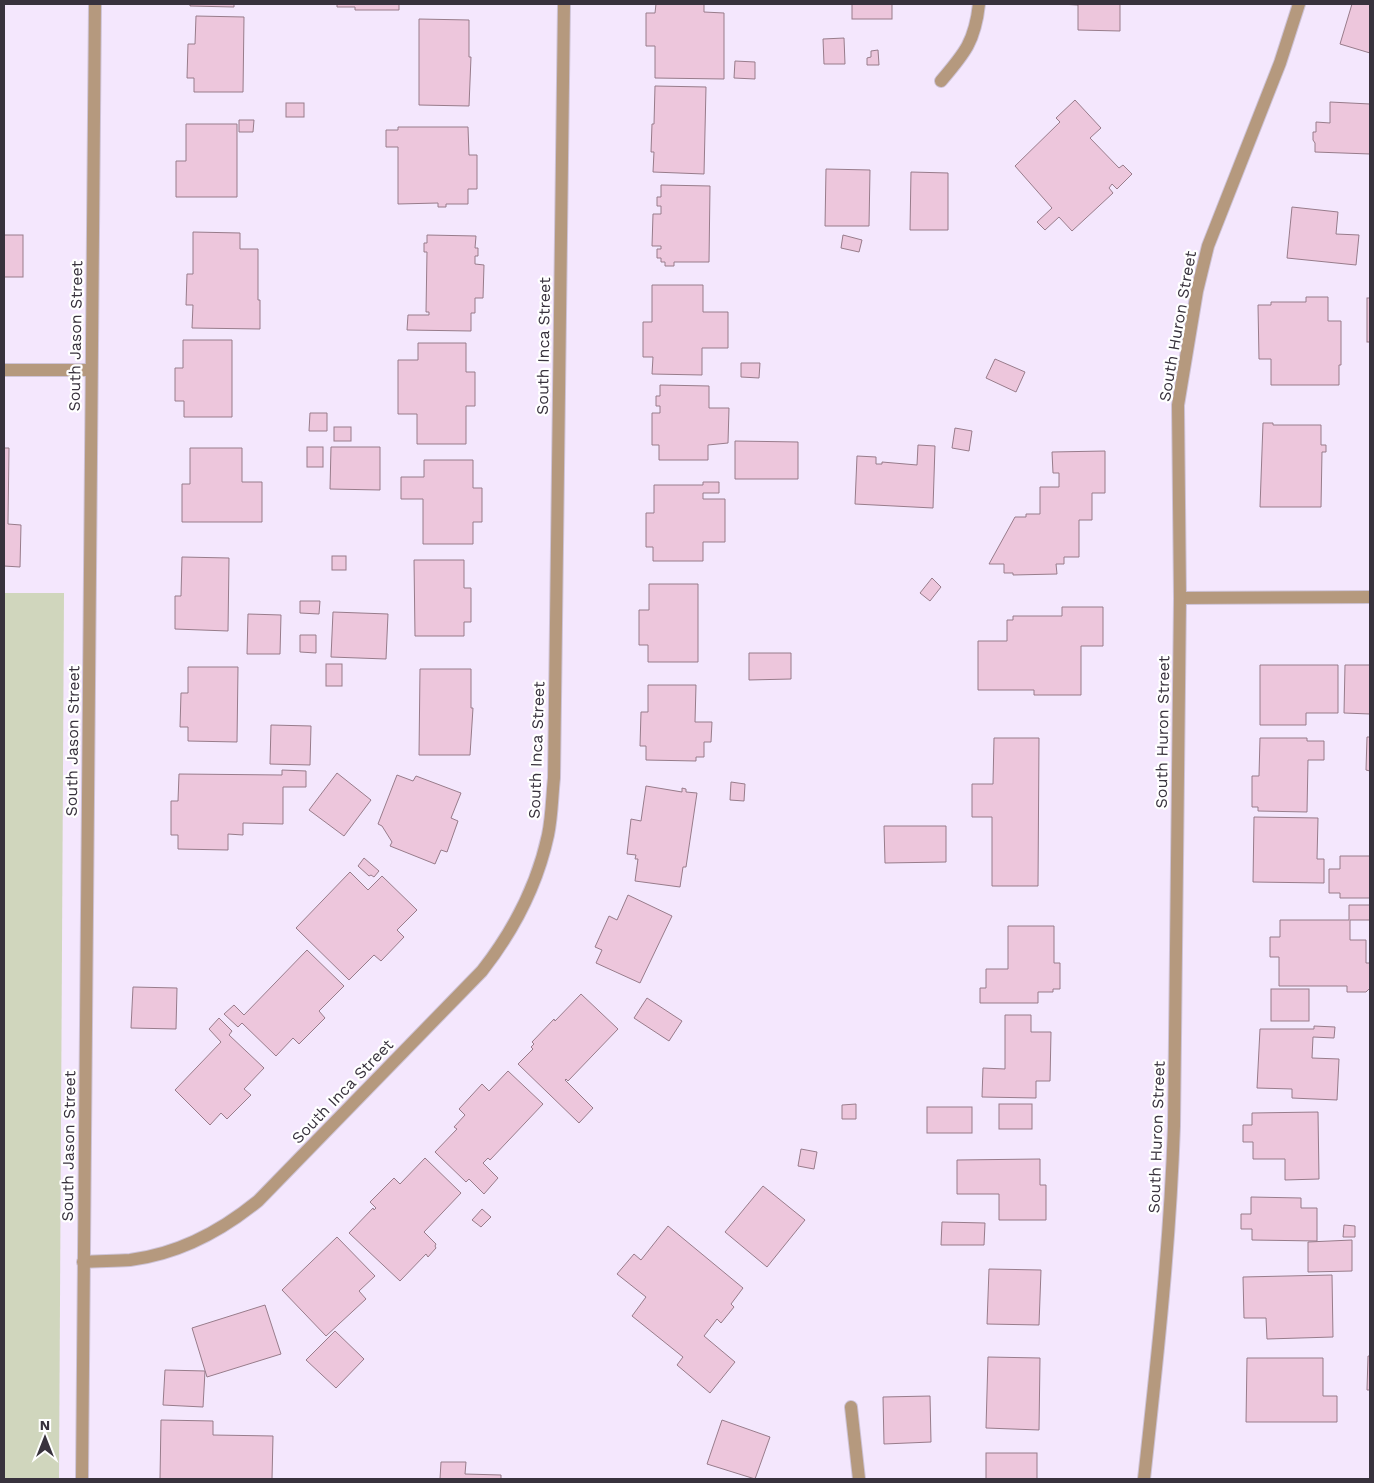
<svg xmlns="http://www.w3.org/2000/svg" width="1374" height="1483" viewBox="0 0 1374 1483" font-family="'Work Sans',sans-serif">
	<rect width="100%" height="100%" fill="#f4e7fd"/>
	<path fill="#d0d6bd" d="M4 593H64L59 1479H4Z"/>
	<g fill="#edc6dc" stroke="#987c8b">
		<path d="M190 4H234V7L190 6Z"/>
		<path d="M337 4H399V10H355V7H337Z"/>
		<path d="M656 4H704V12L724 13V79L655 78V46H646V13H655Z"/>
		<rect x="852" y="4" width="40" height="15"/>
		<path d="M1060 4H1120V31L1078 30V5Z"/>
		<path d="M1352 4H1370V53L1340 44Z"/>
		<path d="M196 16 244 17 243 92H194V78H187L188 44H195Z"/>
		<path d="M419 19 469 20V57H471L469 106 419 105Z"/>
		<path d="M844 38 845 64H824L823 39Z"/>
		<path d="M878 50 879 65H867V58L871 57V51Z"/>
		<path d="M735 61 755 62V79L734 78Z"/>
		<path d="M655 86 706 87 704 174 653 172 654 152H651L652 124H654Z"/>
		<path d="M1075 100 1101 128 1090 138 1119 168 1123 165 1132 174 1117 189 1112 184 1109 188 1113 193 1072 231 1059 217 1045 230 1037 222 1052 208 1015 166 1060 122 1056 118Z"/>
		<path d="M1330 102 1370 104V154L1315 152V143L1313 140V132H1316V122L1330 123Z"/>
		<rect x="286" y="103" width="18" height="14"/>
		<path d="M239 120H254L253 132H239Z"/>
		<path d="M186 124H237V197H176V161H186Z"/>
		<path d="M398 127H468L469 155H477V189H468V204H446V207H438V203L398 204V147H386V130H398Z"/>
		<path d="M826 169 870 170 869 226H825Z"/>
		<path d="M911 172 948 173V230H910Z"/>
		<path d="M661 185 710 186 709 262H674V266H665V262H661V258H657V249H661V246H652L653 214H661V206H657V197H661Z"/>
		<path d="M1292 207 1338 212 1336 234 1359 235 1356 265 1287 258Z"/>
		<path d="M193 232 240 233V249H258V300H260V329L192 328 193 305H186L187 274H193Z"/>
		<rect x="4" y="235" width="19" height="42"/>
		<path d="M427 235 476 236 475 248H478V256H475V264L484 265 483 298H475V313H471V331L407 330 408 315H429V312H426L427 252H424V243H427Z"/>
		<path d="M843 235 862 240 859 252 841 248Z"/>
		<path d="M652 285H703V312H728V348H702V375L652 374 653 357H643V322H652Z"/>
		<path d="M1306 297H1328V321H1341V365H1339V385H1271V359H1259L1258 305H1271V302H1306Z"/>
		<rect x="1367" y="298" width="3" height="44"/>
		<path d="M183 340H232V417H184V401H175V368H183Z"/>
		<path d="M418 343H466V372H475V406H466V444H417V414H398V360H418Z"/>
		<path d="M995 359 1025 372 1016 392 986 378Z"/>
		<path d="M741 363H760L759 378 741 377Z"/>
		<path d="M660 385 709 386V408H729L728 443 708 445V460H659V445H652V413H660V406H656V396H660Z"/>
		<path d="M310 413H327V431H309Z"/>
		<path d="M1263 423H1273V425H1321V445H1326V452H1322L1321 507H1260Z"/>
		<rect x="334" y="427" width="17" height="14"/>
		<path d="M955 428 972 431 969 451 952 448Z"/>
		<path d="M735 441 798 442V479H735Z"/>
		<path d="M918 445 935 446 933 508 855 504 857 456 876 457V464H882V462L917 465Z"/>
		<rect x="307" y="447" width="16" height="20"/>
		<path d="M331 447H380V490L330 489Z"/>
		<path d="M4 448H9L8 524 21 525 20 567 4 566Z"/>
		<path d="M190 448H242V482H262V522H182V484H190Z"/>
		<path d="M1105 451V493H1092V520H1079V557H1064V564H1056L1057 574 1013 575V573H1004V564H989L1015 517H1026V514H1040V487H1059V473H1053L1052 452Z"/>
		<path d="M424 460H473V488H482V522H473V544H423V499H401V477H424Z"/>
		<path d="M703 482H719V493H703V499H725V542H703V561H653V547H646V513H654V485H703Z"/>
		<rect x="332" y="556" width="14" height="14"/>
		<path d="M182 557 229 558 228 631 175 629V596H181Z"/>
		<path d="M414 560H464V588H471V622H464V636H415Z"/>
		<path d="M932 578 941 587 930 601 920 593Z"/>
		<path d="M649 584H698V662H648V645H639V610H649Z"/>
		<path d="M300 601H320L319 614 300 613Z"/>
		<path d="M1062 607H1103V646H1081V695H1034V690H978V641H1007V620H1013V616H1062Z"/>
		<path d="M333 612 388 614 386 659 331 657Z"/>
		<path d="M248 614 281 615 280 654H247Z"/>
		<path d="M300 635H316V653L300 652Z"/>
		<path d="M749 653H791V679L749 680Z"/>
		<rect x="326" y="664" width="16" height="22"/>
		<path d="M1260 665H1338V713H1306V725H1260Z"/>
		<path d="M1345 665H1370V714L1344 713Z"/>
		<path d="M188 667H238L237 742 188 741V727H180L181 693H188Z"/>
		<path d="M420 669H471V708H473L470 755H419Z"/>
		<path d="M648 685H696L695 722H712L711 742H704V757H696V761L646 760V746H640L641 712H648Z"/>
		<path d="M271 725 311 726 310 765 270 764Z"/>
		<path d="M1367 737H1370V771L1366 770Z"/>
		<path d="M994 738H1039L1038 886H992V817H972V784H993Z"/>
		<path d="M1260 738H1307V741H1324V760H1308L1307 812 1258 811V807H1252V776H1259Z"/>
		<path d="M282 770 306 771V787H283V824L243 823V835L228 834V850L178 849V835H171V801H178L179 774 282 775Z"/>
		<path d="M337 773 371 800 344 836 309 810Z"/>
		<path d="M397 775 413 781 416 776 461 793 451 818 458 821 447 852 441 850 435 864 390 846 392 842 382 826 378 824Z"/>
		<path d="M731 782 745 784 744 801 730 800Z"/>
		<path d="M646 786 682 792V788L686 789V792L697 793 686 867H683L680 887 635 881 638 859H635L636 855 627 854 631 819 641 821Z"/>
		<path d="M1254 817 1318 818 1317 859H1324V883L1253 882Z"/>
		<path d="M884 826H946V862L885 863Z"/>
		<path d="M1340 856H1370V898H1340V893H1329V869H1340Z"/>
		<path d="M364 858 379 871 374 877 371 875 369 876 358 866Z"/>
		<path d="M350 872 368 890 382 876 417 910 397 930 404 937 381 961 374 955 349 980 296 928Z"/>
		<path d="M628 895 672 916 640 983 596 963 602 950 595 947 609 916 617 920Z"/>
		<path d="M1349 905H1370V920H1350V940H1366V963H1370V988L1366 992H1347V986H1279V957H1270V937H1280V920H1349Z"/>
		<path d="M1008 926H1054V963H1060V989H1053V992H1038V1003H980V988H986V969H1008Z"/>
		<path d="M307 950 344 986 319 1011 325 1018 299 1044 293 1038 276 1056 242 1023 238 1027 224 1014 234 1005 244 1015Z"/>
		<path d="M133 987 177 988 176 1029 131 1028Z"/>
		<rect x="1271" y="989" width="38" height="32"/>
		<path d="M581 994 618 1029 568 1081 566 1079 565 1080 593 1108 579 1123 518 1064 533 1049 531 1047 534 1044 532 1042 554 1019 555 1021Z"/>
		<path d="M647 998 682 1021 669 1041 634 1018Z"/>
		<path d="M1005 1015H1031V1032H1051L1050 1081H1036V1098L982 1097 983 1068 1005 1069Z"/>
		<path d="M219 1018 232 1031 229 1035 264 1068 244 1089 251 1095 227 1119 221 1113 210 1125 175 1090 221 1042 209 1029Z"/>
		<path d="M1314 1026 1335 1027 1334 1038 1313 1037 1312 1058 1339 1059 1337 1100 1292 1098V1089L1257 1088 1260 1029H1314Z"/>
		<path d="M508 1071 543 1104 490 1160 488 1158 483 1163 498 1178 484 1194 469 1179 466 1182 435 1152 457 1129 454 1127 465 1115 459 1109 482 1084 489 1091Z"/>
		<path d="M856 1104V1119H842V1105Z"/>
		<rect x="999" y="1104" width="33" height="25"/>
		<rect x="927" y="1107" width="45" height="26"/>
		<path d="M1318 1112 1319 1179 1285 1180V1159H1253V1142H1243V1125H1252V1113Z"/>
		<path d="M801 1149 817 1152 814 1169 798 1166Z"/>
		<path d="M425 1158 461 1193 424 1232 436 1244 435 1246 436 1248 428 1257 426 1254 400 1281 349 1233 373 1208 374 1210 376 1208 370 1202 394 1178 400 1184Z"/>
		<path d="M1040 1159V1185H1046V1220H999V1194H957V1160Z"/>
		<path d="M763 1186 805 1220 767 1267 725 1232Z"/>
		<path d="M1251 1197 1301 1198V1208H1317V1241L1252 1240V1229H1241V1214H1251Z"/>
		<path d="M482 1209 491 1217 481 1227 472 1220Z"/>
		<path d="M942 1222 985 1223 984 1245H941Z"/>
		<path d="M1344 1225 1355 1226V1237H1343Z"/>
		<path d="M668 1226 743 1288 731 1304 734 1307 721 1323 717 1319 704 1336 735 1362 710 1393 677 1365 683 1357 632 1316 646 1297 617 1274 634 1254 641 1260Z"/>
		<path d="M337 1237 375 1276 359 1291 366 1299 326 1336 282 1290Z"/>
		<path d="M1352 1240V1271L1308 1272V1242Z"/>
		<path d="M989 1269 1041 1270 1039 1325 987 1324Z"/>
		<path d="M1332 1275 1333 1337 1267 1339 1266 1318H1244L1243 1277Z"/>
		<path d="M265 1305 281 1354 207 1377 192 1328Z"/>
		<path d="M335 1331 364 1359 336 1388 306 1360Z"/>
		<path d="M1368 1356H1370V1390H1367Z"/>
		<path d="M988 1357 1040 1358 1039 1430 986 1428Z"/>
		<path d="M1247 1358H1323V1396H1337V1422H1246Z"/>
		<path d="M165 1370 205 1371 203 1407 163 1405Z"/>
		<path d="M930 1396 931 1442 884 1444 883 1397Z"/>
		<path d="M161 1420 213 1421V1435L273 1436 272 1479H160Z"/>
		<path d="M722 1420 770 1437 755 1479 707 1464Z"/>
		<rect x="986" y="1453" width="51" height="26"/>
		<path d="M441 1462H466L465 1474 501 1475V1479H440Z"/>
	</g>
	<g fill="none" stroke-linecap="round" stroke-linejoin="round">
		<g stroke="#cec3d7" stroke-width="14">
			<g id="minor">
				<path d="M941 81C965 53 975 41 979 4"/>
				<path d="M4 370H91"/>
				<path d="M1180 598 1370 597"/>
				<path d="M83 1262C99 1261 114 1261 130 1260 179 1254 220 1232 258 1201L482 971C514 930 537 886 548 835 552 816 552 796 554 778L564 4"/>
				<path d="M851 1407 859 1479"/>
				<path d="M82 1479 95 4"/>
				<path d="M1144 1479C1157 1361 1170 1245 1174 1126L1180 598 1178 405 1197 291 1208 246 1280 63 1299 4"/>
			</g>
		</g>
		<use href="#minor" stroke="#b5997e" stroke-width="12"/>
	</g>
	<g text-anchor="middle" stroke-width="4.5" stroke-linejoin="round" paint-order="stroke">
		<g font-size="16" fill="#38323d" stroke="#fff">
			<text transform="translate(1177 326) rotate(-80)" y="6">South Huron Street</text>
			<text transform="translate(75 336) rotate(-89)" y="6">South Jason Street</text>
			<text transform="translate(543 346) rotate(-89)" y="6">South Inca Street</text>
			<text transform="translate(1162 732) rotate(-89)" y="6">South Huron Street</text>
			<text transform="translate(72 741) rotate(-89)" y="6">South Jason Street</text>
			<text transform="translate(536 750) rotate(-88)" y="6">South Inca Street</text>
			<text transform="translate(342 1091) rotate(-46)" y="6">South Inca Street</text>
			<text transform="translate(1156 1137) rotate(-88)" y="6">South Huron Street</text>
			<text transform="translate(68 1146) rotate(-89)" y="6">South Jason Street</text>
		</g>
	</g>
	<rect width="1374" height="1483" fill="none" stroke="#38323d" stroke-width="10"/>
	<g transform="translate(45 1438)" stroke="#ffffff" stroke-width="4" paint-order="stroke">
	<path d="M0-4L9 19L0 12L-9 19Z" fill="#38323d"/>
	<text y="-8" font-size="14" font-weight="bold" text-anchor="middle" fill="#38323d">N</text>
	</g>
</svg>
